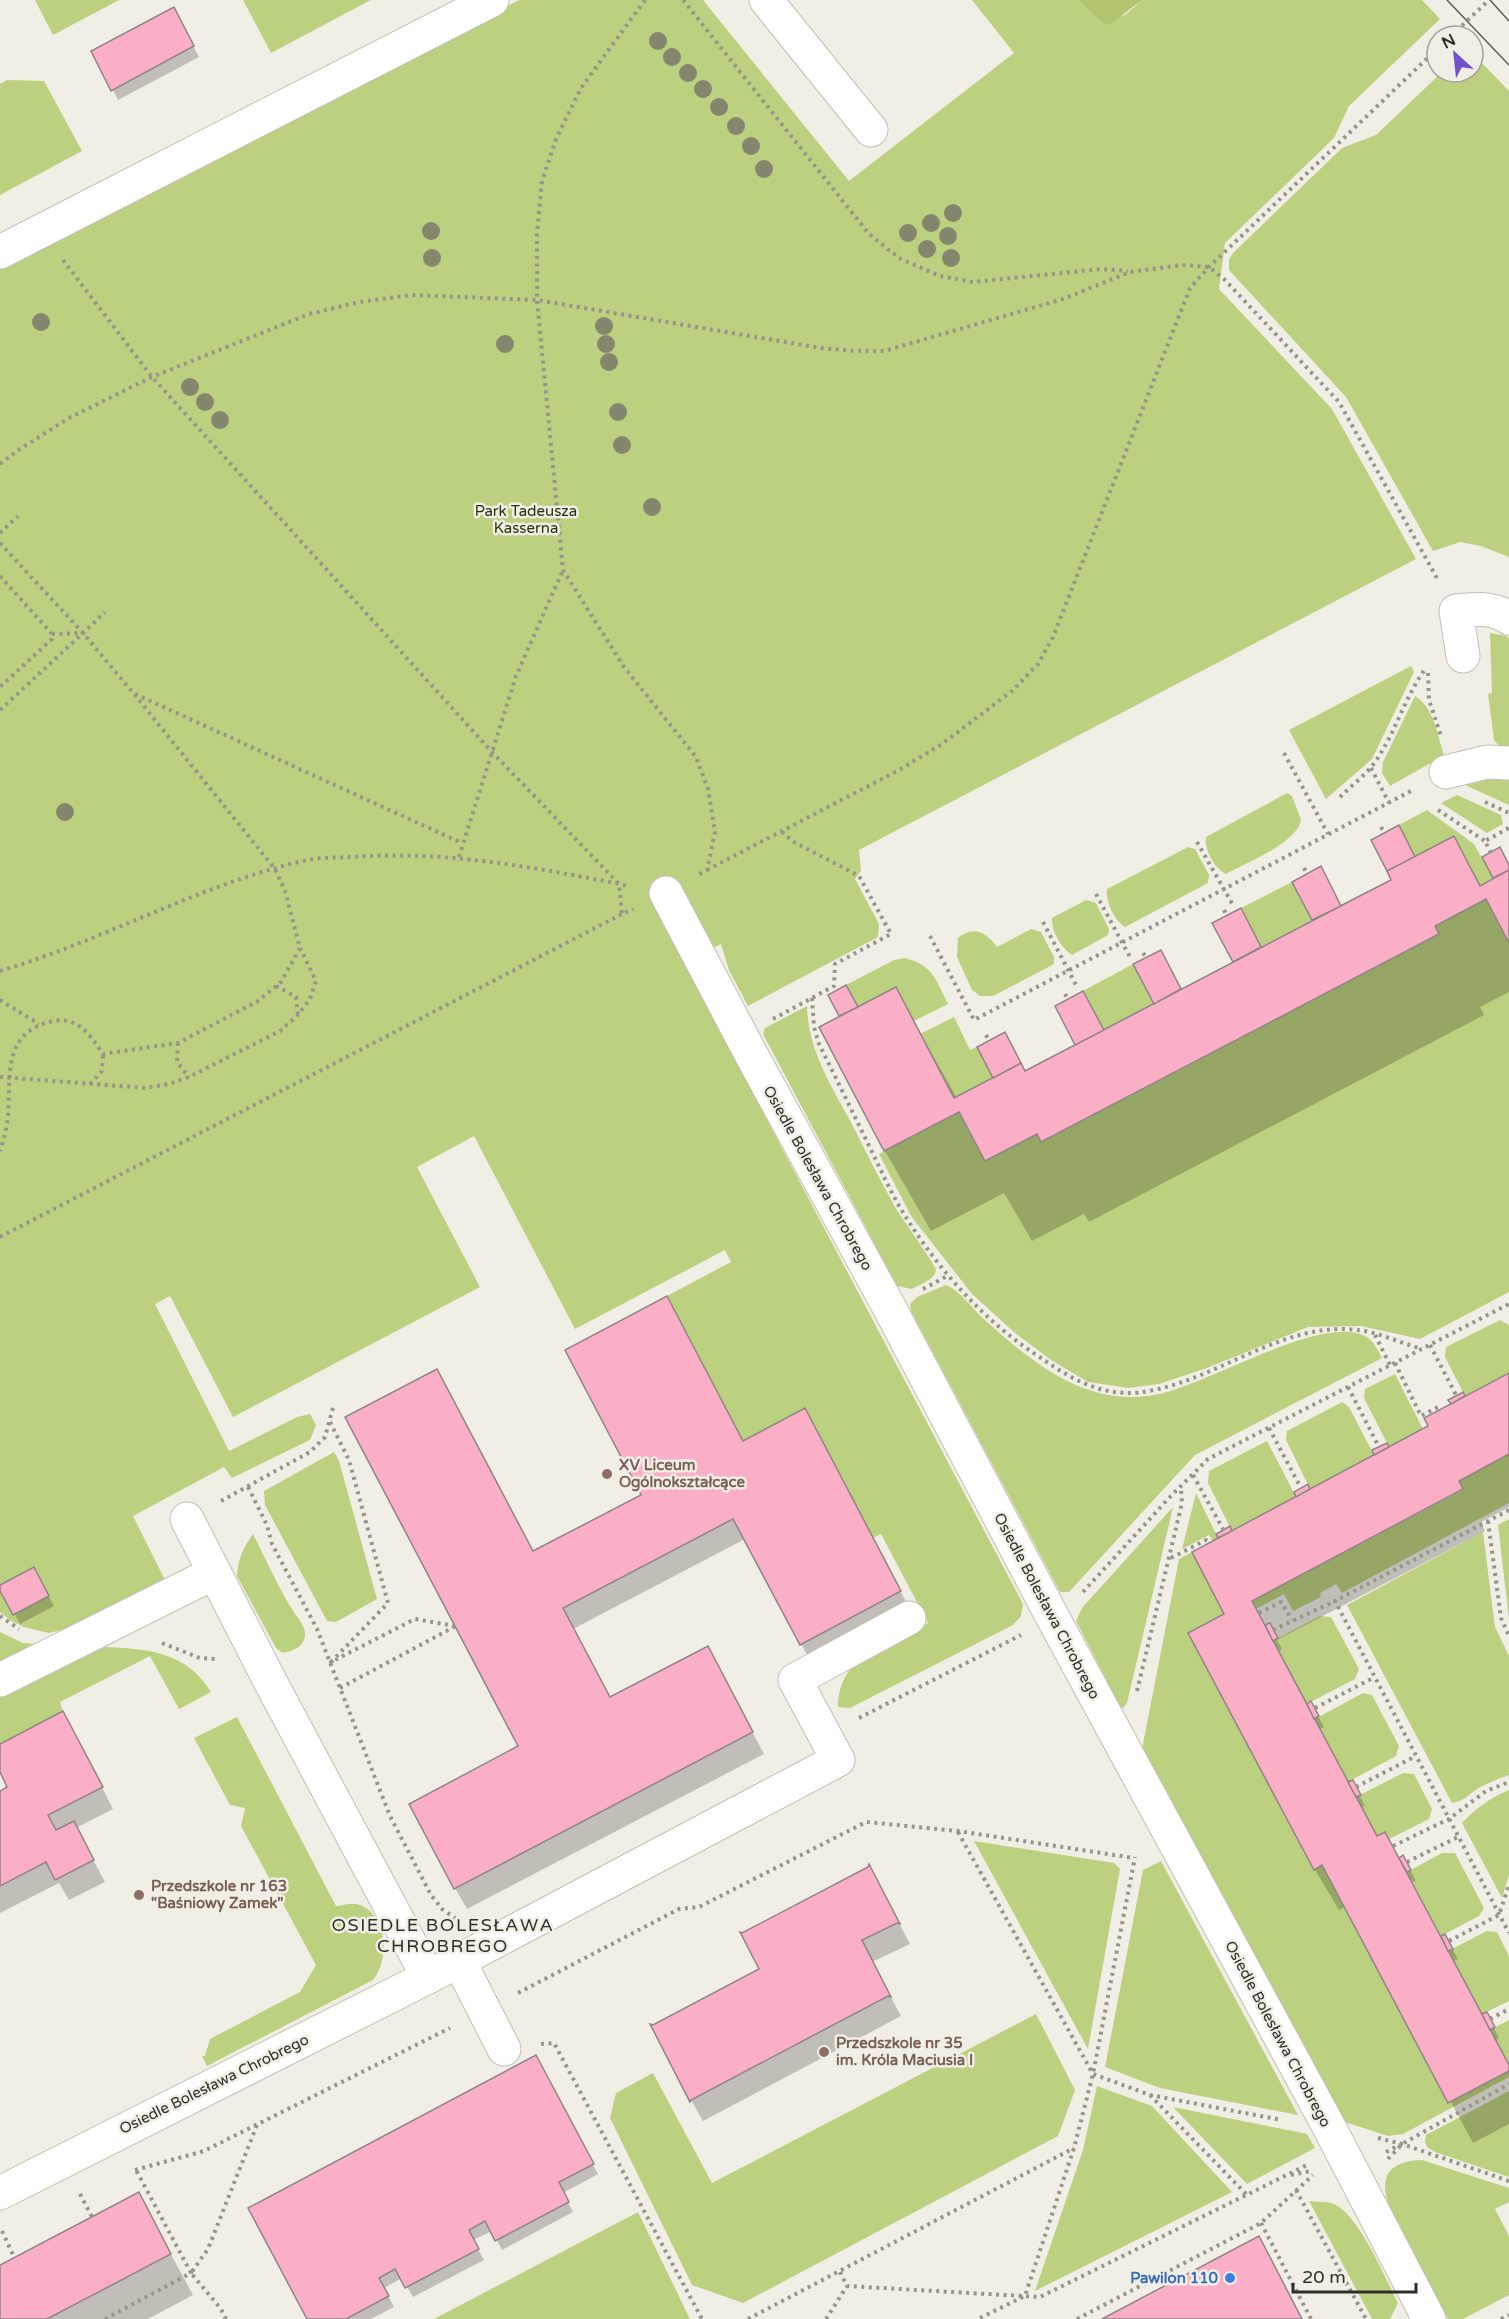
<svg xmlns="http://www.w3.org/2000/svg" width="1509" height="2319" viewBox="0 0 1509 2319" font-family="'Varela Round',sans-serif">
	<rect width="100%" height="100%" fill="#f1eee5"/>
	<g fill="#bcd17f">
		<path d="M35 0H119L53 35Z"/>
		<path d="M243 0H371L271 53Z"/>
		<path d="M519 0H703L849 181 1014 53 972 0H1078L1099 20 1125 15 1142 0H1422L1440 19 1349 106 1334 138 1225 243 1219 289 1332 409 1416 559 859 850 861 871 855 879 879 924 878 937 748 1006 729 970 721 944 684 963 1023 1604 1021 1616 1013 1625 850 1708 838 1707C839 1652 890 1647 928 1623L881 1534 873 1538 743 1441 667 1296 731 1262 725 1250 575 1329 474 1136 417 1167 480 1287 233 1417 170 1296 155 1304 229 1451 297 1417 310 1414 316 1425 310 1440 232 1478 224 1467 133 1516 167 1584 70 1628 49 1633 24 1627 11 1621 0 1612V266Z"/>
		<path d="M1473 54 1509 91V557L1481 546 1460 542 1433 551 1346 397 1229 270V260L1233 253 1342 148 1376 135 1442 72H1473Z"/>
		<path d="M7 80 44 81 82 151 0 195V84Z"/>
		<path d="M1490 633 1507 636 1509 639V748H1501L1494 740 1488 694 1492 693Z"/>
		<path d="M1411 666 1414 672 1372 759 1326 799 1289 730Z"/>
		<path d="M1415 696C1435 708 1438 738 1445 759L1429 764 1390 786 1382 773 1383 762Z"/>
		<path d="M1509 774V805L1467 786 1464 782Z"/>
		<path d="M1287 793 1292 796 1301 820C1296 844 1247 862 1226 874 1215 869 1204 850 1206 837Z"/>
		<path d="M1457 795 1501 815 1503 824 1487 833 1441 803Z"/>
		<path d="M1427 810 1474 844 1493 878 1480 886 1454 836 1415 857 1399 825Z"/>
		<path d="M1188 847 1195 849 1209 875 1208 883 1125 927C1114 920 1105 901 1107 889Z"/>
		<path d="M1292 882 1312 920 1261 947 1241 908Z"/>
		<path d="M1486 899 1509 943V1292L1420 1339 1361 1326 1308 1327 1207 1368 1159 1384 1129 1388 1088 1382 1051 1360 1015 1333 972 1294 911 1216 879 1154 959 1112 985 1161 1037 1134 1042 1142 1439 934 1435 926Z"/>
		<path d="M1086 900 1096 903 1109 929 1108 935 1072 955C1061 948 1051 930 1052 918Z"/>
		<path d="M1031 929 1041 932 1054 957V964L993 996H980L972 990 961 966 957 957 958 938C972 925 987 932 997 947Z"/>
		<path d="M905 958C933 965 936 980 948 1004L914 1021 896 987 858 1007 846 985 894 960Z"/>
		<path d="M1133 964 1154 1004 1104 1030 1083 991Z"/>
		<path d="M807 1006C808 1052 833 1088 854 1128 867 1154 880 1180 894 1205 899 1215 937 1266 936 1270 935 1280 919 1285 912 1289L897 1286 763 1034 765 1028Z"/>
		<path d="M954 1017 970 1050 977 1047 993 1078 954 1098 920 1034Z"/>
		<path d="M946 1285C962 1292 973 1310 986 1321 1034 1364 1086 1407 1154 1395 1207 1386 1319 1314 1365 1336 1373 1340 1378 1350 1382 1358L1195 1455 1069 1592H1060L911 1311 910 1304 917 1297Z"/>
		<path d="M1500 1320 1509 1325V1373L1465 1396 1445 1357 1446 1347Z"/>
		<path d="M1395 1374 1423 1429 1389 1447 1364 1398 1365 1389Z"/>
		<path d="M1342 1402 1349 1407 1374 1455 1310 1489 1286 1440 1287 1431Z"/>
		<path d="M1267 1441 1296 1497 1232 1531 1208 1483 1209 1471Z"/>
		<path d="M334 1452 339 1461 377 1599 336 1622 327 1621 265 1505 264 1491Z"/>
		<path d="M1509 1454V1503L1342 1593 1336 1584 1320 1593 1321 1597 1293 1611 1284 1594 1256 1609 1252 1601 1463 1490 1459 1481Z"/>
		<path d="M1196 1493 1218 1538 1213 1541 1209 1535 1182 1549Z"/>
		<path d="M1173 1507 1127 1703 1123 1708 1120 1706 1076 1621 1082 1608Z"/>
		<path d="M1509 1519V1619L1498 1525Z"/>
		<path d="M1483 1532 1495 1627 1509 1656V1775C1497 1779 1488 1783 1477 1789 1467 1796 1464 1801 1452 1803L1347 1605Z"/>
		<path d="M253 1534C266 1559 277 1585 292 1609 296 1617 305 1624 305 1634 305 1646 294 1651 283 1653L276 1648 237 1576C238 1559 243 1548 253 1534Z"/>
		<path d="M1192 1552 1224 1614 1188 1634 1314 1870 1323 1865 1448 2103 1509 2071V2077L1403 2134 1388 2136 1342 2121 1142 1749 1179 1559Z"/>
		<path d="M1320 1616 1331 1617 1359 1669 1355 1679 1307 1704 1273 1641Z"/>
		<path d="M0 1632 23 1643 46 1645 0 1668Z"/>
		<path d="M106 1647C148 1649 187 1652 211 1692L179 1709 150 1656 60 1702 63 1711 0 1744V1694L87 1650Z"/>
		<path d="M1363 1693 1372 1695 1399 1746 1396 1756 1348 1782 1315 1719Z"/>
		<path d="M237 1717 336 1906C344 1905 352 1902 360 1905 387 1915 390 1960 373 1980L207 2066 202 2056H205L210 2039 300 1992 316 1965 241 1826 245 1808 230 1805 194 1738Z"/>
		<path d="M1403 1773 1414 1774 1432 1809 1429 1819 1389 1839 1385 1832 1377 1836 1356 1797Z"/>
		<path d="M1509 1790V1875L1502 1898 1462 1823C1476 1808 1490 1798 1509 1790Z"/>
		<path d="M974 1841 1114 1863 1120 1869 1088 2049Z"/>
		<path d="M1442 1853H1455L1484 1908 1479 1916 1441 1936 1407 1872Z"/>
		<path d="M1161 1861 1298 2115 1160 2088 1105 2067 1143 1870Z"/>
		<path d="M1487 1931 1497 1932 1509 1956V2001L1482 2014 1448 1951Z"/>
		<path d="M1036 2014 1075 2090 1058 2136 743 2303 692 2285 610 2118 616 2093 653 2073 712 2183Z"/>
		<path d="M1509 2020V2065L1490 2030Z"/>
		<path d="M1097 2086 1152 2106 1232 2192 1035 2291 1083 2150Z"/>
		<path d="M1509 2091V2177L1435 2152 1427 2147 1425 2142 1426 2135Z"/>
		<path d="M1173 2107 1307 2134 1315 2148 1247 2184Z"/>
		<path d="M1422 2160 1509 2188V2202L1495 2209 1509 2236V2295L1463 2319H1448L1393 2218C1380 2185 1379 2162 1422 2160Z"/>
		<path d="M1309 2201C1317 2202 1329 2201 1336 2205 1361 2219 1385 2278 1398 2303L1390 2319H1372Z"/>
		<path d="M638 2212 690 2319H434Z"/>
	</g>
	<path fill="#b0c56d" d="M1078 0H1142L1109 25 1099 20Z"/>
	<g fill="#0003">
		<path d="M179 19 199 57 118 100 113 90Z"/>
		<path d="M1398 827 1416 858 1453 838 1482 887 1495 879 1484 858 1509 867V992L1480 1007 1484 1015 1089 1222 1084 1214 1032 1241 1004 1193 931 1231 885 1151 821 1028 841 1017 830 996 858 1008 895 989 957 1098 996 1078 1004 1034 1026 1072 1156 1004 1160 952 1183 991 1235 963 1214 924 1241 910 1262 948 1315 921 1294 882 1320 868 1342 907 1393 880Z"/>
		<path d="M437 1371 534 1553 743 1443 816 1431 912 1613 813 1666 745 1539 573 1629 610 1699 719 1669 764 1754 467 1909 455 1888 520 1747Z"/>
		<path d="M1509 1374V1507L1481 1522 1485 1531 1277 1640 1282 1649 1279 1651 1308 1705 1311 1703 1324 1727 1320 1729 1349 1783 1358 1792 1365 1806 1362 1807 1378 1837 1399 1859 1403 1857 1416 1881 1412 1882 1442 1938 1445 1936 1458 1959 1454 1961 1483 2016 1492 2024 1499 2038 1496 2040 1509 2064V2124L1473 2143 1346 1906 1339 1910 1315 1870 1190 1634 1227 1615 1220 1539 1218 1534 1232 1533 1430 1427 1462 1394 1465 1398Z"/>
		<path d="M33 1569 54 1606 20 1624 0 1586Z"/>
		<path d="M75 1734 113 1809 76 1828 105 1882 69 1900 59 1883 0 1913V1792L9 1787 0 1769V1746Z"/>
		<path d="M881 1889 910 1944 872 1962 901 2016 703 2121 691 2100 762 1970Z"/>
		<path d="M541 2067 598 2174 563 2193 573 2212 502 2250 492 2231 473 2240 484 2260 413 2297 402 2278 384 2288 394 2307 371 2319H309Z"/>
		<path d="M138 2194 193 2295 148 2319H0V2266Z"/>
	</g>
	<g fill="#fbafc6" stroke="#8e8386" stroke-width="1.5">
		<path d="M174 7 194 46 111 91 91 51Z"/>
		<path d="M1399 825 1415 857 1387 871 1371 840Z"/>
		<path d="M1454 836 1480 886 1509 870V943L1486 899 1435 926 1439 934 1041 1142 1037 1134 985 1161 959 1112 884 1151 819 1027 896 987 954 1098 1021 1063 1025 1071 1350 901 1391 880 1387 871Z"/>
		<path d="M1500 847 1509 865V870L1493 878 1482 857Z"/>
		<path d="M1321 866 1341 906 1312 920 1292 882Z"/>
		<path d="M1241 908 1261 947 1233 962 1212 923Z"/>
		<path d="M1161 950 1181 989 1154 1004 1133 964Z"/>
		<path d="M846 985 858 1007 839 1016 828 995Z"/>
		<path d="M1083 991 1104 1030 1075 1045 1055 1006Z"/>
		<path d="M1005 1032 1021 1063 993 1078 977 1047Z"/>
		<path d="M667 1296 743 1441 805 1408 901 1591 800 1645 733 1519 563 1608 610 1697 708 1646 753 1732 454 1889 409 1804 518 1746 345 1417 437 1369 533 1551 641 1495 565 1350Z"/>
		<path d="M1509 1373V1454L1459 1481 1463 1489 1252 1601 1377 1836 1385 1832 1509 2065V2071L1448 2103 1322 1865 1314 1870 1188 1633 1224 1614 1192 1552 1428 1426 1424 1418Z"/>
		<path d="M1463 1392 1465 1396 1451 1404 1448 1400Z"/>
		<path d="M1387 1443 1389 1447 1374 1455 1372 1450Z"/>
		<path d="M1308 1484 1310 1489 1296 1497 1294 1492Z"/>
		<path d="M1230 1526 1232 1531 1218 1538 1216 1534Z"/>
		<path d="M34 1567 49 1596 13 1615 0 1591V1585Z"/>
		<path d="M1270 1623 1278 1638 1273 1641 1265 1625Z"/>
		<path d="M1311 1701 1319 1716 1314 1719 1307 1704Z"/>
		<path d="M63 1711 103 1787 48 1815 56 1830 74 1821 94 1860 55 1880 46 1862 0 1886V1791L7 1787 0 1772V1744Z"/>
		<path d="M1353 1780 1361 1795 1356 1797 1348 1782Z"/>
		<path d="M1403 1855 1411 1870 1407 1872 1399 1858Z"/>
		<path d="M869 1864 900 1924 897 1923 862 1940 891 1997 888 1996 691 2100 690 2102 650 2024 653 2025 759 1969 740 1932 742 1933 868 1867Z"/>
		<path d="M1445 1934 1453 1949 1448 1951 1441 1936Z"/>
		<path d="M1487 2012 1495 2027 1490 2030 1482 2014Z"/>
		<path d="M536 2055 594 2164 559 2182 569 2202 495 2241 485 2221 469 2230 479 2249 405 2288 395 2269 379 2278 389 2296 346 2319H307L248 2208Z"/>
		<path d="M139 2192 171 2254 47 2319H0V2265Z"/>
		<path d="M1259 2236 1302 2319H1102Z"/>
	</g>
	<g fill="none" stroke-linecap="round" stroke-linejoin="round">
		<g stroke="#c2bfb6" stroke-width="35">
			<g id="minor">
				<path d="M766 0 871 130"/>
				<path d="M0 252 492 0"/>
				<path d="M1463 656 1456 611C1474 609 1493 607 1509 618"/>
				<path d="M1446 772 1487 762 1509 763"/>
				<path d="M666 893 752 1056 889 1307 1053 1618 1328 2125 1429 2319"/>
				<path d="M187 1519 271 1683 428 1977"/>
				<path d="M0 1680 214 1573"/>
				<path d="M459 1961 504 2049"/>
				<path d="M0 2193 428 1977 838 1760 795 1680 909 1618"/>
			</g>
		</g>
		<g stroke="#96948d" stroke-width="4" stroke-dasharray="3 4.5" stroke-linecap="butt">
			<path d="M645 0 581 88 556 139 542 181 537 233V300L563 570 624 667 696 757 708 789 715 832 707 870 698 875"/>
			<path d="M683 0 869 234 899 258 940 276 973 282 1101 269 1128 271"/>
			<path d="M63 260 152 377 492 752 619 884 622 914 633 909"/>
			<path d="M0 464 20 449 69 418 152 377 309 314 359 302 411 295 537 300 821 348 854 351H884L1063 299 1130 272 1182 265 1209 267 1225 280 1339 402 1438 580"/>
			<path d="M0 533 18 516"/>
			<path d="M0 543 83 633 134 694 275 869 285 891 300 948 281 982 258 1001 178 1043 103 1054C91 1036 78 1016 53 1021 2 1032 11 1075 8 1115 7 1127 4 1139 0 1151"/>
			<path d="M0 576 52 634V639L0 687"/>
			<path d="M52 634 83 633 105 612"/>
			<path d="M1428 673 1429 700 1441 736"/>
			<path d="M135 694 462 843"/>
			<path d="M0 710 83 633"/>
			<path d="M1284 753 1328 834"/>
			<path d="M1371 768 1389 803"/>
			<path d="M1340 797C1353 784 1370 772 1379 756 1397 728 1406 695 1426 668"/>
			<path d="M1485 802 1509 813"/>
			<path d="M1438 810 1485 841"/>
			<path d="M1381 827 1384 833"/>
			<path d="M1197 842 1233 905"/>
			<path d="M1491 853 1485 841 1509 828"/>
			<path d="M459 857 516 676 563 570"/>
			<path d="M1304 868 1307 874"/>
			<path d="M707 870 899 770 942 744 1012 691 1038 664 1053 637 1190 288 1209 267 1437 49"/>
			<path d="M1096 894 1131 959"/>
			<path d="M1224 910 1227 916"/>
			<path d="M1043 922 1077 987"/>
			<path d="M930 936 974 1020 1413 790"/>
			<path d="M1143 953 1146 957"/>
			<path d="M0 971C105 940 200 884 307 860 321 857 337 858 352 857 446 850 538 868 630 886"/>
			<path d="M276 986 296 997 298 1014"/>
			<path d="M1065 994 1068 999"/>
			<path d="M812 998 814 1027 819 1044C837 1080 855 1117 873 1154 883 1174 892 1195 904 1214 939 1271 985 1322 1041 1358 1077 1383 1109 1400 1154 1390 1222 1376 1286 1321 1357 1330 1378 1332 1401 1343 1422 1349"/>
			<path d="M0 1000 39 1024"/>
			<path d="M773 1019 834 986 835 964 891 934 859 876 794 842 782 832"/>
			<path d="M986 1035 989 1041"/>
			<path d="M178 1043 177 1062 189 1077"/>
			<path d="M0 1077 146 1088 169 1084 189 1077 280 1031 298 1015 310 999 316 981 300 948"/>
			<path d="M90 1084 102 1071 103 1054"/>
			<path d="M0 1237 622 914"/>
			<path d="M923 1289 949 1275"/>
			<path d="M1375 1335 1390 1365"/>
			<path d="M1430 1345 1456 1395"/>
			<path d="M1395 1363 1421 1416 1438 1407 1439 1410"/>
			<path d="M1348 1387 1379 1447"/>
			<path d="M330 1422 349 1460 388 1603 331 1662 415 1619 455 1626"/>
			<path d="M1269 1428 1301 1488"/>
			<path d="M1193 1475 1223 1529"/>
			<path d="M248 1487 267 1525 272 1544 317 1629 390 1816 431 1895 442 1909 455 1918"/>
			<path d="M221 1501 310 1452 325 1437 334 1404"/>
			<path d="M1509 1510 1335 1601 1509 1933"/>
			<path d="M1488 1521 1501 1618 1509 1636"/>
			<path d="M1171 1558 1206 1540 1208 1543"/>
			<path d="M1083 1592 1169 1498 1208 1459 1509 1304"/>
			<path d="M1259 1613 1281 1602 1292 1620"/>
			<path d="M0 1616 19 1629"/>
			<path d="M1273 1630 1335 1601"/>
			<path d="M162 1643 200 1658 215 1659"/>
			<path d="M340 1688 454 1627"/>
			<path d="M1137 1691 1182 1503 1181 1488"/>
			<path d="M1315 1708 1375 1677"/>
			<path d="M859 1718 1021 1635"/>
			<path d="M1356 1787 1416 1756"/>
			<path d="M958 1832 1093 2074 1150 2095 1282 2120"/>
			<path d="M1393 1846 1449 1819 1486 1791 1509 1782"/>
			<path d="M1407 1862 1458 1837"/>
			<path d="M1449 1941 1499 1915 1509 1885"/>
			<path d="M518 1993 679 1909 699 1907 866 1822 958 1831 1134 1858"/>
			<path d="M1490 2019 1509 2009"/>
			<path d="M541 2044 554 2043 702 2319"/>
			<path d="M1150 2095 1247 2195"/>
			<path d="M1378 2138 1402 2144 1509 2181"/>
			<path d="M1386 2152 1402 2144"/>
			<path d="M1388 2159 1402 2144 1509 2084"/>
			<path d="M135 2170 204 2151 450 2028"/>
			<path d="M1291 2175 1311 2171"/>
			<path d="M1296 2190 1366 2319"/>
			<path d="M80 2194 92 2217"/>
			<path d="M1261 2223 1311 2319"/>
			<path d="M2 2231 14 2257"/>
			<path d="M840 2272 847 2286 1040 2297 1307 2165"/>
			<path d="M980 2318 1025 2296 1074 2148 1093 2074 1135 1857"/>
			<path d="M105 2319 191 2273 136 2170"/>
			<path d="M226 2319 221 2309 191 2273 208 2249 257 2125"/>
			<path d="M748 2319 1074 2148"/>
			<path d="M826 2319 847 2286"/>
			<path d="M1077 2319 1261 2223 1313 2175"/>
			<path d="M1501 2319 1509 2315"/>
		</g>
		<use href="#minor" stroke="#fff" stroke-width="33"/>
		<g stroke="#5c5a55" stroke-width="1.5">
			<path d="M1447 0 1509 65"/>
			<path d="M1490 0 1509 21"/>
		</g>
		<path stroke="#96948d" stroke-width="4" stroke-dasharray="3 4.5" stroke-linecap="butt" d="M1451 36 1489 0"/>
	</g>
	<g fill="#84876e">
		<circle cx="658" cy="41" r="9"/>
		<circle cx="672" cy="57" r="9"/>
		<circle cx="688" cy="73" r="9"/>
		<circle cx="703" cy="89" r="9"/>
		<circle cx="719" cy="107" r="9"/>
		<circle cx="736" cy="126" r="9"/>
		<circle cx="751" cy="146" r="9"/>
		<circle cx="764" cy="169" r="9"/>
		<circle cx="953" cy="213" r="9"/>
		<circle cx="931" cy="223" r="9"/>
		<circle cx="431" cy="231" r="9"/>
		<circle cx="908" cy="233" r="9"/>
		<circle cx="948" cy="236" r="9"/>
		<circle cx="927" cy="249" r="9"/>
		<circle cx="432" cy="258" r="9"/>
		<circle cx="951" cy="258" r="9"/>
		<circle cx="41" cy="322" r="9"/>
		<circle cx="604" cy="326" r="9"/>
		<circle cx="505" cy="344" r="9"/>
		<circle cx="606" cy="344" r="9"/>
		<circle cx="609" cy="362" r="9"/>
		<circle cx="190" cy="387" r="9"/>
		<circle cx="205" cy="402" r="9"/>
		<circle cx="618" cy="412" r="9"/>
		<circle cx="220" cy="420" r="9"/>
		<circle cx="622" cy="445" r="9"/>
		<circle cx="652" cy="507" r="9"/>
		<circle cx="65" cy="812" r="9"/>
	</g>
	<g fill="#8d6e63" stroke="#f1eee5" stroke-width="2">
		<circle cx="607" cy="1474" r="6"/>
		<circle cx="139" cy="1895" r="6"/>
		<circle cx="824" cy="2052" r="6"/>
	</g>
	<circle fill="#3f7fe0" stroke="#f1eee5" stroke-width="2" cx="1230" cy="2278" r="6"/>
	<g text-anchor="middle" stroke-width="5" stroke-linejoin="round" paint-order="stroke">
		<g font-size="15" fill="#2a320c" stroke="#f1eee5">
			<text x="526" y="516">Park Tadeusza<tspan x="526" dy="17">Kasserna</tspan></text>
		</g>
		<g font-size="15" fill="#2f2e2a" stroke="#f1eee5">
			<text transform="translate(818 1178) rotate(61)" y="5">Osiedle Bolesława Chrobrego</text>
			<text transform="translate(1047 1606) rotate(62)" y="5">Osiedle Bolesława Chrobrego</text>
			<text transform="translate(1278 2034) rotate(62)" y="5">Osiedle Bolesława Chrobrego</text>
			<text transform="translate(214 2084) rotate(-26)" y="5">Osiedle Bolesława Chrobrego</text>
		</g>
		<g font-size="15" font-weight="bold" fill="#785e54" stroke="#f1eee5" text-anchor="start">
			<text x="619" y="1470">XV Liceum<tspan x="619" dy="17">Ogólnokształcące</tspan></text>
			<text x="151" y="1891">Przedszkole nr 163<tspan x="151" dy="17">"Baśniowy Zamek"</tspan></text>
			<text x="836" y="2048">Przedszkole nr 35<tspan x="836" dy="17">im. Króla Maciusia I</tspan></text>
		</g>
		<g font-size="15" font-weight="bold" fill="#366cbe" stroke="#f1eee5" text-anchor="end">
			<text x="1218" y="2283">Pawilon 110</text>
		</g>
		<g font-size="18" letter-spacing="1.5" fill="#2f2e2a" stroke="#f1eee5">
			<text x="443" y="1931">OSIEDLE BOLESŁAWA<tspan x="443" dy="21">CHROBREGO</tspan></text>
		</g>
	</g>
	<g transform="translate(1455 54) rotate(333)"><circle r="28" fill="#f1eee5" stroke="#a3a19a" stroke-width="1.5"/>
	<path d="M0-4.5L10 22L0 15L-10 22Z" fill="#7152cb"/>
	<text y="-9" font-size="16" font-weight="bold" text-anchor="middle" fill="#2f2e2a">N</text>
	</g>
	<path d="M1293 2283v9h123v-9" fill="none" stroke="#2f2e2a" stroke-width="3"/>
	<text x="1302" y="2283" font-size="18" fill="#2f2e2a" stroke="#f1eee5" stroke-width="4.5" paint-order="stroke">20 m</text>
</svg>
